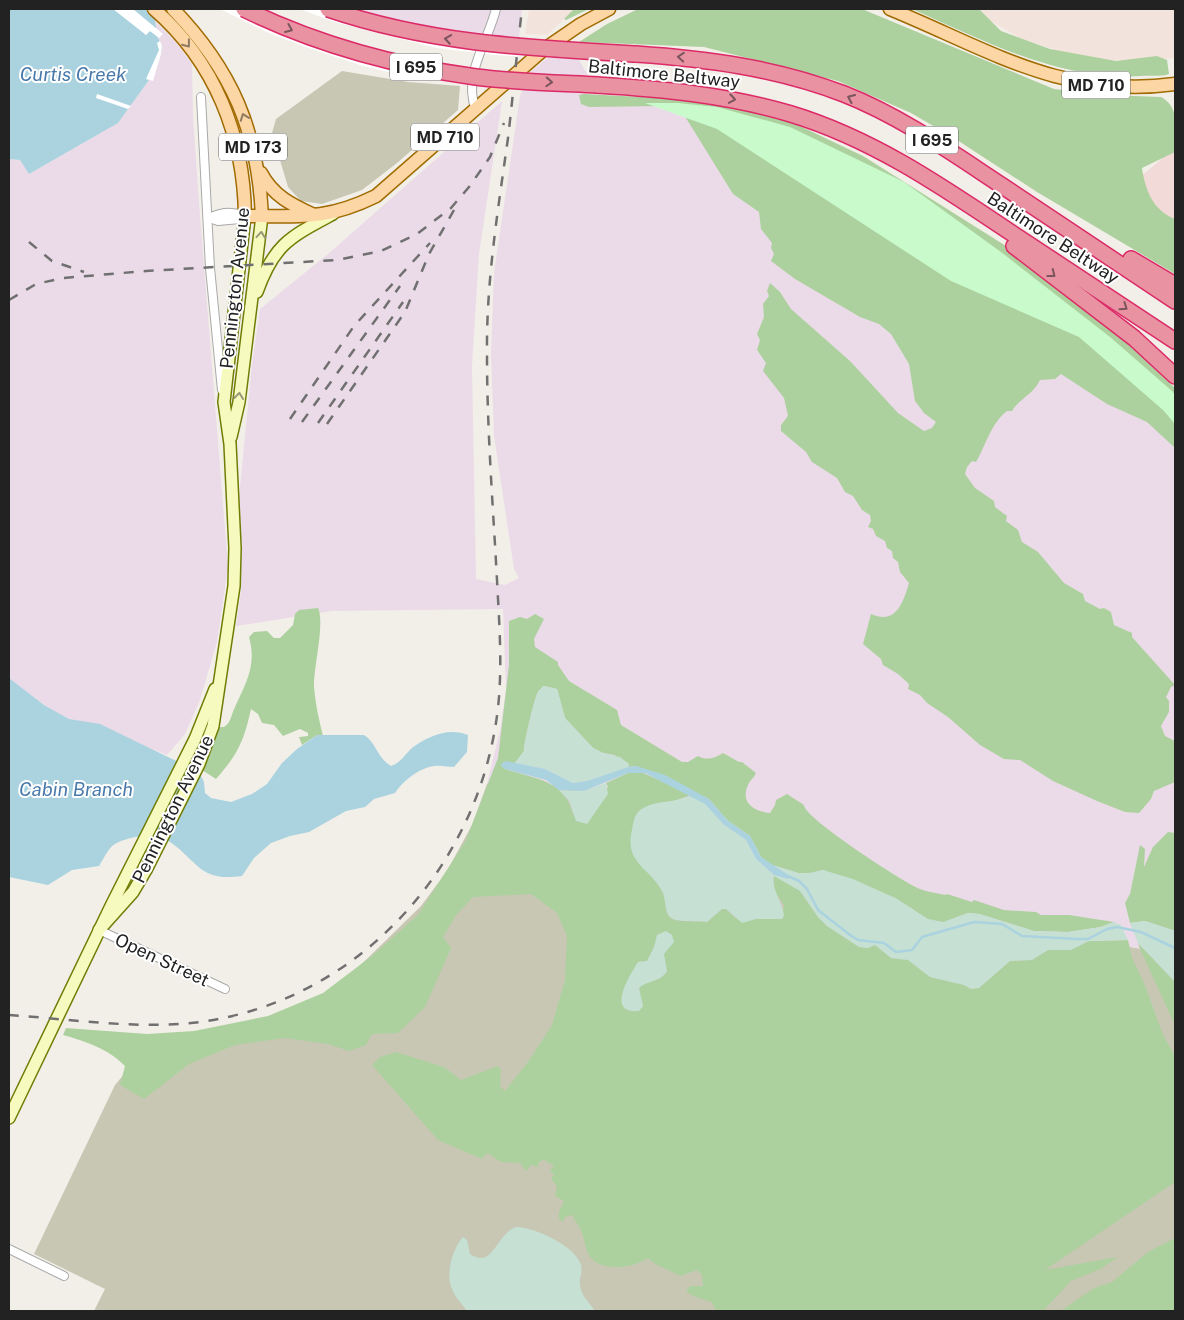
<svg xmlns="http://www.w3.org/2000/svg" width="1184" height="1320" viewBox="0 0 1184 1320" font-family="'Public Sans',sans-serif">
	<rect width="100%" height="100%" fill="#f2efe9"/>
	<path fill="#f2dad9" d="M1175 148V229L1118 195Z"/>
	<g fill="#ebdbe8">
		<path d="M328 9H522L518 47Z"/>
		<path d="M155 21 174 40 192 64 193 117 200 216 228 567 217 642 200 700 185 734 167 755 137 743 100 725 69 719 44 705 9 678V159L20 160 29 174 118 123 149 80 162 46 158 38Z"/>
		<path d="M568 42 603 100 645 103 717 129 1175 424V957L1165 953 816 894 501 776 487 784 500 730 506 690 503 609 332 611 236 626 241 592 239 497 252 364 260 309 328 254 502 101 479 254 472 366 476 579 505 585 519 578 514 569 494 436 491 354 494 273 520 96 530 72Z"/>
	</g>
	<g fill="#f3e3dd">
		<path d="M529 9H575L547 35 525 34Z"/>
		<path d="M970 9H1175V58L1146 61 1099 60 1064 53 1020 38Z"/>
	</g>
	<g fill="#c7c7b4">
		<path d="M342 71 408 82 460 86 458 110 397 163 362 190 322 204 301 201 288 187 272 133 276 119Z"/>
		<path d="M501 776 573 789 816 894 1165 953 1175 957V1311H94L105 1289 34 1254 115 1085 135 1061 199 1041 329 996 421 906 447 871 472 825 487 784Z"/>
	</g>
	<g fill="#add19e" fill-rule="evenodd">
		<path d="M574 9H589L566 20 564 19Z"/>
		<path d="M638 9H862L1054 89 1108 95 1161 97C1181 107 1175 133 1175 152L1142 168C1145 189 1153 211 1175 219V274L1037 192 954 138 911 113 838 81 704 47 579 42 607 24Z"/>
		<path d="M912 9H979L1001 31 1050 49 1116 61 1157 56 1167 60 1169 74C1161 77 1151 75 1142 76 1059 81 985 41 912 9Z"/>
		<path d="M584 94 680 99 761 111 800 126 863 156 1006 246 1112 329 1175 388V448L1147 422 1107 404 1061 374 1055 379 1040 380C1034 394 1019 399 1012 411H1007C991 423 986 445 976 462L972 461 967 467 965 474 975 488 994 501 995 507 1007 516 1006 521 1018 530 1022 542 1038 552 1064 583 1083 594 1085 601 1100 609 1104 608 1111 612 1114 625 1132 633V637L1175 685 1171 687 1166 697 1169 701V712L1161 726 1165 736 1175 741V782L1154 791 1151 799 1139 813 1125 812 1097 801 1053 781 1020 760 1004 759 980 745 948 717 927 703 920 695 908 689 909 684 898 674 883 665 881 659 863 644 871 614C896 625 903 603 909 583L900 572 898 562 893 558 892 551 887 548 885 541 876 536 873 529 868 527 871 521 870 515 862 510 853 496 845 492 837 478 812 462 806 452 781 431V425L788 416 784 398 763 371 766 363 757 350 760 340 757 334 764 317 763 304 769 296 767 291 770 283 780 292 791 309 850 361 898 413 924 431 932 428 936 422 924 413 915 401 909 364 891 334 879 324 860 317 795 279 771 261 774 254 771 248 772 243 761 229 759 212 733 194 681 110 665 106 589 107 581 104 579 95Z"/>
		<path d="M318 608C325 622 314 666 314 685 315 703 319 719 323 736L317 735 302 745 299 737 308 736V733L300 729 283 736 274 725 262 723 258 714 251 709C244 741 238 754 216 779L202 770 219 727H224C231 723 231 715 235 707 246 683 257 665 249 637L254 632 267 631 274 638H280L293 625 295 614 299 610Z"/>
		<path d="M535 614 544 619 534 639 535 647 558 662V665L569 681 617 710 621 725 682 762H688L698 756C707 761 715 758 723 753L739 762H742L756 773C754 778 750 780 748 785 740 803 754 811 770 813L775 805 776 800 787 794 804 805C803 817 903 882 920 889 928 892 937 893 946 895L947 894 972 902 974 900 1004 910 1036 912 1041 915H1069L1114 922 1101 927 1068 932 1034 931 979 914 968 913 944 922 928 919 895 898 823 870 809 874 798 873 769 864 761 857 750 836 727 820 709 799 636 766 628 767 629 764 614 755 603 753 593 748 565 718 557 689 544 686C542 688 539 690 538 692 535 696 523 747 524 751L515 763H502L505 769C535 779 564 779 573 815L608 787 606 783 628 773 639 771 692 795 668 803 632 853C641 868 658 880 663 893 667 901 664 914 672 919 677 922 699 921 707 922L722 909H726L736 919H782L784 905 774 890V875L800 891 818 917 827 926 859 947 868 948 875 945 891 958 908 960 930 977 964 985 971 989 979 988 1010 961 1032 960 1048 950H1071L1089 941 1128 940 1132 958 1144 983 1163 1035 1175 1056V1182L1045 1270 1118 1257 1100 1269 1071 1281 1043 1311H716L712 1302 693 1296 686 1291 690 1286H703L702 1275 697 1270 680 1276C668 1269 657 1267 648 1258 633 1268 606 1272 592 1259 585 1252 585 1240 582 1233 580 1227 575 1221 572 1215L565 1217 563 1222 559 1219V1212L564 1201 555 1196 557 1187 551 1178 554 1175 550 1171 554 1165 548 1163 544 1159 538 1163V1167L531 1165 526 1171 520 1163 501 1162 487 1153 482 1159 438 1140 372 1065 380 1057 396 1052 444 1067 461 1080 498 1066 501 1070 500 1086 505 1091 528 1062 552 1025 565 980 567 936 557 913 531 894 473 897 456 915 443 937 451 948 425 1007 398 1033 372 1034 366 1045 349 1051 328 1044 285 1038 235 1045 189 1064 144 1099 120 1085 125 1066C107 1048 87 1042 63 1035L66 1028 147 1034 194 1031 268 1016 323 993 373 955 418 915 466 840 498 758 509 665V621L520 617 527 619ZM657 935 660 979C651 981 640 982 639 992L640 961 645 963C652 955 655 945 657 935Z"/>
		<path d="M1168 832 1175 833V931L1145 921 1130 923 1125 903 1130 894 1140 845 1145 849 1144 867 1153 847Z"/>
		<path d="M1138 943 1175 982V1025L1140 949Z"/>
		<path d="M1175 1238V1311H1061L1094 1288 1112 1282 1148 1252Z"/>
	</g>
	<g fill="#c6e0d4">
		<path d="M543 686 557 689 565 718 593 748 603 753 620 757 629 764 628 767 587 781 573 783 545 769 515 763 524 751C523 747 535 696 538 692 539 690 542 688 543 686Z"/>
		<path d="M606 783 608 794 587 824 576 821 569 801 559 790 584 791Z"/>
		<path d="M692 795 705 804 723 824 746 840 756 859 774 875 788 879 790 876 769 864 798 873H809L823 870 853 879 895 898 928 919 943 922 968 913 980 914 1034 931 1068 932 1101 927 1114 922 1121 925 1128 940 1089 941 1071 950H1048L1032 960 1010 961 979 988 971 989 964 985 930 977 908 960 891 958 875 945 868 948 859 947 827 926 818 917 800 891 774 876C771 890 783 902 784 916L782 919H756L742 923 726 909H722L707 922C699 921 679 922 673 919 663 914 667 900 662 891 650 868 624 863 632 830 633 824 634 817 638 812 651 799 676 804 692 795Z"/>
		<path d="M1145 921 1175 931V982L1138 943 1130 923Z"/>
		<path d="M666 931 672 935 674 942 664 954 667 971C661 982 648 980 639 988L643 1006 639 1011C605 1014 630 975 638 962L647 961 654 947 657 935Z"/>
		<path d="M516 1227C534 1227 576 1246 581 1265 583 1272 579 1278 580 1284 580 1295 590 1303 595 1311H467C462 1304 455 1297 452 1289 445 1274 453 1248 463 1237L467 1240 470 1254C493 1270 496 1234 516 1227Z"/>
	</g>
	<path fill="#c8facc" d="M645 103H678L717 107 790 127 904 182 1001 252 1110 337 1172 391 1175 395V424L1163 410 1079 337 951 281 717 129Z"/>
	<g fill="#aad3df">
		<path d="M9 9H158L155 21 158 38 162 46 161 54 149 80 118 123 29 174 20 160 9 159Z"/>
		<path d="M9 678 44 705 69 719 100 724 199 772 204 782 205 793 211 798 231 802 252 794 267 784 282 763 297 749 317 735H364C376 742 377 758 391 766 402 762 404 755 412 748 428 736 449 727 468 735L467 752 454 767C448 767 441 765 434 766 419 768 403 781 395 793L374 799 365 807 346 811 309 832 290 836 271 843 254 858 242 876C199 882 199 862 170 842 156 832 129 836 115 844 108 848 103 860 99 866L72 870 48 885 9 877Z"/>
		<path d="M506 761 545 769 573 783 587 781 628 767 636 766 665 775 709 799 727 820 750 836 761 857 790 876 788 879 774 875 756 859 746 840 723 824 705 804 645 773H628L584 791 559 790 546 780 505 769 501 766 502 763Z"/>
	</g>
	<g fill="#fff">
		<path d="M113 9H133L163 34 159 38 150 31 146 35Z"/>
		<path d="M220 9H251L318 38 453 71 598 81 597 94 487 87 409 77 363 66 306 47 269 33Z"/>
		<path d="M300 9H343L434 32 637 50 638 62 494 55 437 48 334 22Z"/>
		<path d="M160 41 162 46 161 54 153 81 146 79 159 50 157 43Z"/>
		<path d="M97 94 131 106 128 109 96 98Z"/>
	</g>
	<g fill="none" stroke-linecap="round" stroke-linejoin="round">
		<path stroke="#aad3df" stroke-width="2.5" d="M788 876 799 881 807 889 818 910 850 935 858 940 884 943 896 952 912 950 922 937 974 922 1002 924 1022 936 1078 939H1088L1107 929 1117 927 1141 932 1175 948"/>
		<g stroke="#a9a9a9" stroke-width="10">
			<g id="minor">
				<path d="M201 97 210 268 222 390"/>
				<path d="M476 110C462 75 488 42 496 9"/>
				<path d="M209 218C221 212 233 211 245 216"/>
				<path d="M209 218 218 221 240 219 242 216"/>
				<path d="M99 930 225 989"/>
				<path d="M9 1249 64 1276"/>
			</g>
		</g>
		<g stroke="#707d05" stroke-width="14">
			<g id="secondary">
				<path d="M257 292C274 244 290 237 333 214"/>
				<path d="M231 437 239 402 262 216"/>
				<path d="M99 930 133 892 146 870 199 764 213 726 234 586 235 548 230 444 224 402 245 216"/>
				<path d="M9 1118 111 906 195 739 215 689"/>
			</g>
		</g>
		<g stroke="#a06b00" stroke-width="15">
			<g id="primary">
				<path d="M154 9C215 62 244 136 245 216 299 216 325 221 376 196L543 50 581 24 609 9"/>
				<path d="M173 9C232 70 258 131 262 216"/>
				<path d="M890 9C990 50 1062 99 1175 84"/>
				<path d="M261 173C273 196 292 205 314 215"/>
			</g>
		</g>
		<g stroke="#dc2a67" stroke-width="18">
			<g id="motorway">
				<path d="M636 54C708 59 776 68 844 94 900 116 951 152 1001 185 1059 224 1117 262 1175 301"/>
				<path d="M597 85C663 89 727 95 791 114 870 138 937 183 1004 228 1061 266 1118 303 1175 341"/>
				<path d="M1014 246 1134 338 1175 376"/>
				<path d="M1131 259 1175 285"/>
			</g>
		</g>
		<use href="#minor" stroke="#fff" stroke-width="8"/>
		<use href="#secondary" stroke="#f7fabf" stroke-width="11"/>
		<use href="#primary" stroke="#fcd6a4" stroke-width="12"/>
		<use href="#motorway" stroke="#e892a2" stroke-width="15"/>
		<g stroke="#707070" stroke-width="2.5" stroke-dasharray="10 10" stroke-linecap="butt">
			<path d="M29 242 52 261 84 272"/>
			<path d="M9 300 36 284 63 278 146 271 337 260 381 251 417 234 451 208 469 187 490 157 504 123"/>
			<path d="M290 419 354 326 430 243"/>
			<path d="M302 422 400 286"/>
			<path d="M318 423 403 302"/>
			<path d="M327 424 405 312 429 254 454 210"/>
			<path d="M9 1015C70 1019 139 1030 200 1022 364 1000 486 858 499 697 502 658 499 619 497 580 493 506 487 430 487 355 486 282 498 210 508 138 513 95 517 52 522 9"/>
		</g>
		<g stroke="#dc2a67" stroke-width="18" stroke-linecap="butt">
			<g id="motorway-bridge">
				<path d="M244 9C318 45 395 66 476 77 516 82 557 83 597 85"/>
				<path d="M328 9C431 44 529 48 636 54"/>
			</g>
		</g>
		<use href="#motorway-bridge" stroke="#e892a2" stroke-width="15"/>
	</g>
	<defs><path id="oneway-chevron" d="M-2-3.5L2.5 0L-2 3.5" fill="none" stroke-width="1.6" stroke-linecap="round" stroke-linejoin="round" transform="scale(1.25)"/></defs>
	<g stroke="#7b545c">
		<use href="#oneway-chevron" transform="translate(289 29) rotate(23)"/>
		<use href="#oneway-chevron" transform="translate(448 39) rotate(-171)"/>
		<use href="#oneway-chevron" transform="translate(681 57) rotate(-176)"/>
		<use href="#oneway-chevron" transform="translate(549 82) rotate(3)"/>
		<use href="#oneway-chevron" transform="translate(851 98) rotate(-156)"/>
		<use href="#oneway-chevron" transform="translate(732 99) rotate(10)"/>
		<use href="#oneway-chevron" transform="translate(1052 274) rotate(38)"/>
		<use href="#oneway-chevron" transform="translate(1124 307) rotate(34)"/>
	</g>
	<g stroke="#8f7c63">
		<use href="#oneway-chevron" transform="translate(187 44) rotate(52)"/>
		<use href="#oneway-chevron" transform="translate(244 117) rotate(-110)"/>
	</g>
	<g stroke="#979978">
		<use href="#oneway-chevron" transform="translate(261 235) rotate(-85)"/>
		<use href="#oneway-chevron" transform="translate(239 396) rotate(-84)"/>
	</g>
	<g text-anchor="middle" stroke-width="4" stroke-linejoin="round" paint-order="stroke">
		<g fill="#fff" stroke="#646464" stroke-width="1">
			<rect x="390" y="53.5" width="52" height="27" rx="4"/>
			<rect x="1062" y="71.5" width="68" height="27" rx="4"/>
			<rect x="411" y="123.5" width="68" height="27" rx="4"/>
			<rect x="906" y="126.5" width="52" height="27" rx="4"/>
			<rect x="219" y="133.5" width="68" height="27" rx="4"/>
		</g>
		<g font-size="16" font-weight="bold" fill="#222">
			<text x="416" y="73">I 695</text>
			<text x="1096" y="91">MD 710</text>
			<text x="445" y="143">MD 710</text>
			<text x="932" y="146">I 695</text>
			<text x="253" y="153">MD 173</text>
		</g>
		<g font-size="18" fill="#222" stroke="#fff">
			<text transform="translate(664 74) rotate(6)" y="6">Baltimore Beltway</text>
			<text transform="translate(1053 238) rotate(33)" y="6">Baltimore Beltway</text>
			<text transform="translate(235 288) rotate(-84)" y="6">Pennington Avenue</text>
			<text transform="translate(173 809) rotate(-64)" y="6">Pennington Avenue</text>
			<text transform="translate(162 960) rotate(25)" y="6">Open Street</text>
		</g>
		<g font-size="19" font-style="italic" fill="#4a7aab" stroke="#fff">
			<text x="73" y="81">Curtis Creek</text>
			<text x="76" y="796">Cabin Branch</text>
		</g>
	</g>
	<rect width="1184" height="1320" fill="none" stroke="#222222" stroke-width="20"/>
</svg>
